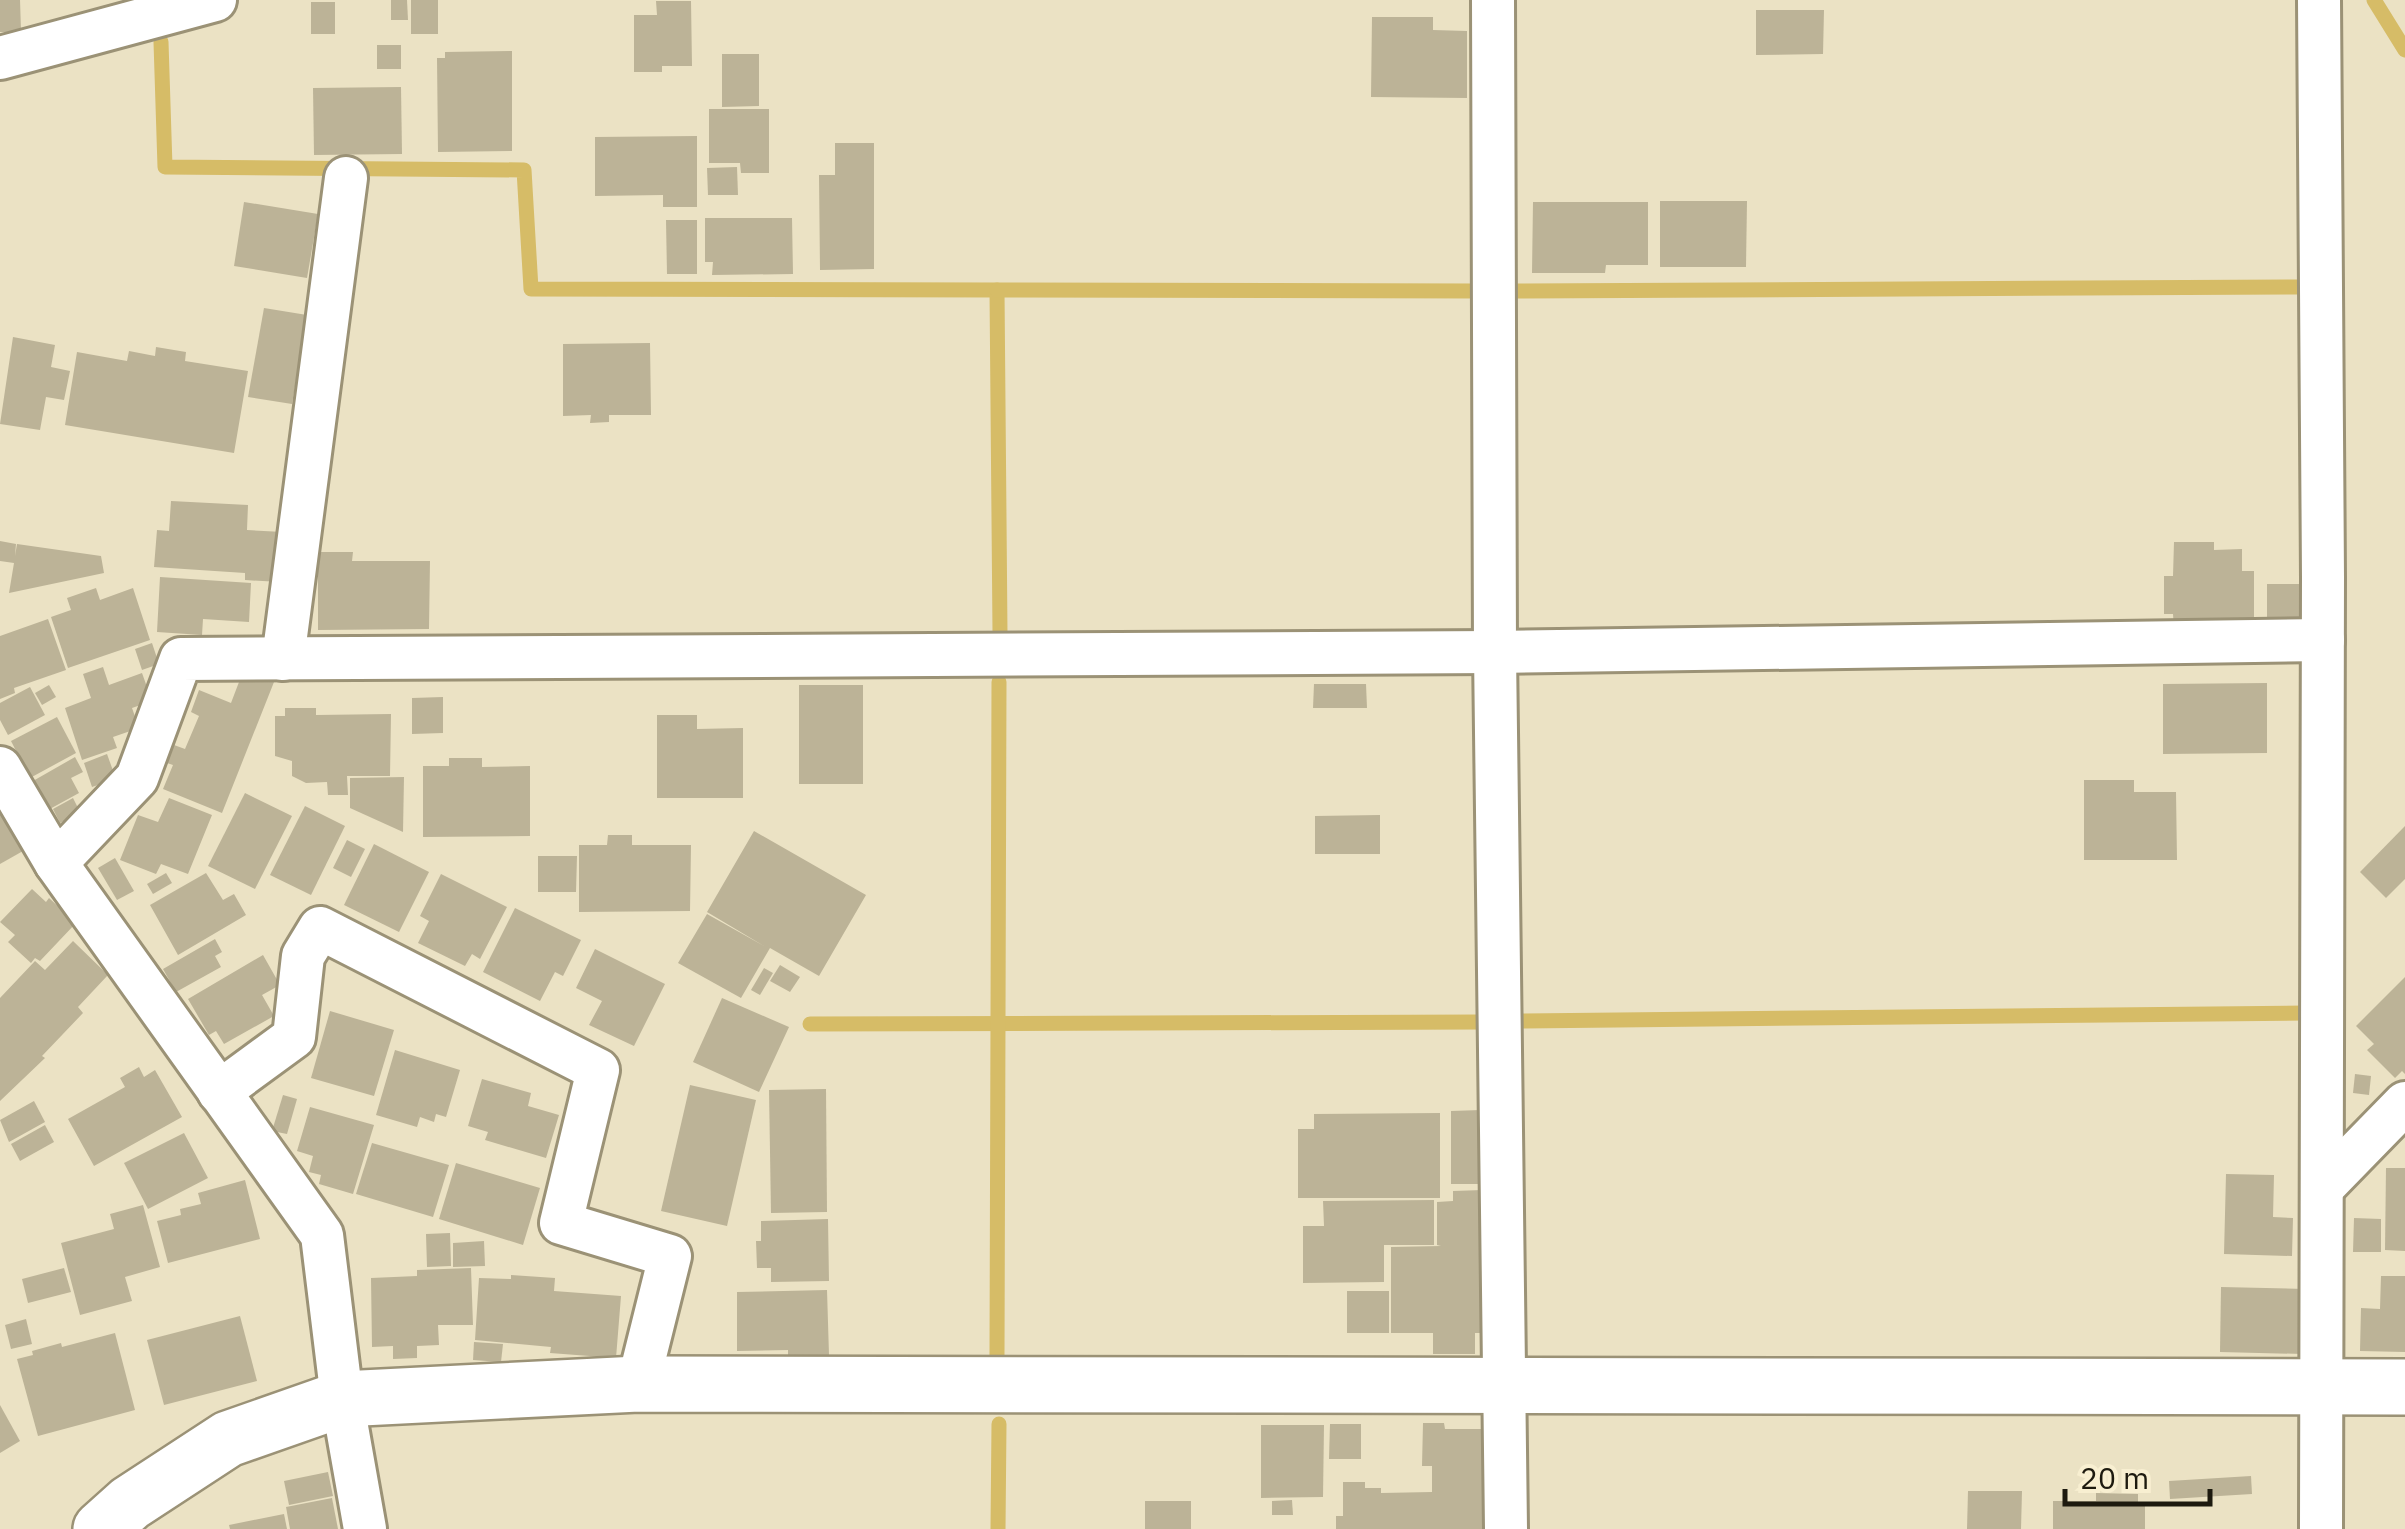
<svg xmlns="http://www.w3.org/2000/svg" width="2405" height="1529" viewBox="0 0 2405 1529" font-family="'IBM Plex Sans',sans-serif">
	<rect width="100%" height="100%" fill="#ebe2c4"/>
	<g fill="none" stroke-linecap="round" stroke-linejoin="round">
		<g stroke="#d6bc67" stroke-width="15">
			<path d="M2374 0 2405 50"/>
			<path d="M161 42 165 167 524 170 531 289 997 290 1000 633"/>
			<path d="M997 290 1476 291"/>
			<path d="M1515 291 2302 287"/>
			<path d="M1520 1021 2305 1013"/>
			<path d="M810 1024 1480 1022"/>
			<path d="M997 1356 999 682"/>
			<path d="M998 1529 999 1424"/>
		</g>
	</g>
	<g fill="#bcb397">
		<path d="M0 0H20L21 32H0Z"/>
		<path d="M391 0H407L408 20H391Z"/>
		<rect x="411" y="0" width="27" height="34"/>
		<path d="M656 1H691L692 66H662V72H634V15H657Z"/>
		<rect x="311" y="2" width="24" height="32"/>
		<path d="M1756 10H1824L1823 54 1756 55Z"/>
		<path d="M1372 17H1433V30L1467 31V98L1371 97Z"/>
		<rect x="377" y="45" width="24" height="24"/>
		<path d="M512 51V151L438 152 437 58H445V52Z"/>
		<path d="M722 54H759V106L722 107Z"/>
		<path d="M401 87 402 154 314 155 313 88Z"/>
		<path d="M709 109H769V173H741L740 163H709Z"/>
		<path d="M697 136V207H663V195L595 196V137Z"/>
		<path d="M835 143H874V269L820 270 819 175H835Z"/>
		<path d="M737 167 738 195H708L707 168Z"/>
		<path d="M1660 201H1747L1746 267H1660Z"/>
		<path d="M244 202 318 214 307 278 234 266Z"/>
		<path d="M1533 202H1648V265H1606L1605 273H1532Z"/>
		<path d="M705 218H792L793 274 712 275 713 262H705Z"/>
		<path d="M666 220H697V274H667Z"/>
		<path d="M264 308 307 315 292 404 248 397Z"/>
		<path d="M13 337 55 345 51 367 70 371 64 400 46 397 40 430 0 424Z"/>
		<path d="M650 343 651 415H609V422L590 423 591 415 563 416V344Z"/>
		<path d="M156 347 186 352 185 361 248 371 234 453 65 425 77 352 127 361 129 351 155 356Z"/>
		<path d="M171 501 248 505 247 530 283 532 280 582 245 580V573L154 567 157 530 169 531Z"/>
		<path d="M0 541 16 544 15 556 17 544 101 556 104 573 9 593 14 563 0 561Z"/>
		<path d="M2174 542H2214V550L2242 549V571H2254V627L2174 628 2173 614H2164V576H2173Z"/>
		<path d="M318 552H353L352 561H430L429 629 318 630Z"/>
		<path d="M160 577 251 583 249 622 203 619 202 635 157 632Z"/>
		<path d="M2267 584H2304L2305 624 2267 625Z"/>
		<path d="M96 588 100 600 133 588 150 640 68 668 51 617 71 610 67 598Z"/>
		<path d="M48 619 66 670 14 688 15 693 0 699V636Z"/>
		<path d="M152 643 159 664 142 670 135 649Z"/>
		<path d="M103 667 109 685 142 673 152 701 132 708 139 728 113 737 117 748 82 760 65 708 91 698 83 674Z"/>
		<path d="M239 682H274L222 813 163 789 173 765 167 763 174 745 185 749 199 716 191 712 199 690 231 703Z"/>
		<path d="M2267 683V753L2163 754V684Z"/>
		<path d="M1314 684H1366L1367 708H1313Z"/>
		<path d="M49 685 56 697 42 705 35 693Z"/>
		<rect x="799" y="685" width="64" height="99"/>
		<path d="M30 687 45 715 8 735 0 720V703Z"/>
		<path d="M443 697V733L412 734V698Z"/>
		<path d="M285 708H316V715L391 714 390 776H347L348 795H328L327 782 306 783 292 776V761L275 756V716H285Z"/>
		<path d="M657 715H697V729L743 728V798H657Z"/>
		<path d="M57 717 76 753 30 778 11 741Z"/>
		<path d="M107 754 116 779 92 787 84 763Z"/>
		<path d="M75 757 83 772 71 778 79 793 48 810 33 781Z"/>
		<path d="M449 758H482V767L530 766V836L423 837V766H449Z"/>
		<path d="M404 777 403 832 350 808V778Z"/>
		<path d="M2084 780H2134V792H2176L2177 860H2084Z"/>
		<path d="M245 793 292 816 255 889 208 866Z"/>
		<path d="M73 798 80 812 60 823 53 809Z"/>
		<path d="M169 798 212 815 188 874 161 864 156 874 120 860 138 815 158 822Z"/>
		<path d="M305 806 345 826 311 895 270 875Z"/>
		<path d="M0 809 23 851 0 864Z"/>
		<path d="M1380 815V854H1315V816Z"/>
		<path d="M2405 826V879L2386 898 2360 872Z"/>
		<path d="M754 831 866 895 819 976 770 948 741 998 678 963 707 914 764 946 707 912Z"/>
		<path d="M608 835H632V845H691L690 911 579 912V845H607Z"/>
		<path d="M347 840 365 849 351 877 333 868Z"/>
		<path d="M374 844 429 872 399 932 344 905Z"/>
		<path d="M538 856H577L576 892H538Z"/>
		<path d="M115 858 134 891 117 900 98 868Z"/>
		<path d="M166 873 172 883 153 894 147 884Z"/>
		<path d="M206 873 223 900 234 894 246 915 178 955 150 905Z"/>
		<path d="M441 874 507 907 480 959 472 954 465 966 418 943 429 921 420 916Z"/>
		<path d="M32 889 46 902 49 898 76 923 40 961 35 958 31 963 8 942 15 935 0 922Z"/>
		<path d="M515 908 581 940 563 976 555 972 540 1001 483 972Z"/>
		<path d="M215 939 222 952 215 956 221 967 176 992 163 969Z"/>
		<path d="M73 941 108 975 78 1007 83 1013 42 1056 45 1058 0 1101V998L35 961 45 970Z"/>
		<path d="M595 949 665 984 634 1046 589 1025 602 1001 576 988Z"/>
		<path d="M263 955 280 985 262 995 274 1016 224 1044 216 1031 209 1035 188 999Z"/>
		<path d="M780 965 800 977 790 992 770 981Z"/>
		<path d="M764 968 773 973 760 995 751 990Z"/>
		<path d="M2405 977V1074L2402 1071 2395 1078 2367 1050 2374 1044 2356 1026Z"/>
		<path d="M722 998 789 1027 759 1092 693 1062Z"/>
		<path d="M330 1011 394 1030 374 1096 311 1078Z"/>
		<path d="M395 1050 460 1070 446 1117 436 1114 434 1122 420 1117 417 1127 376 1115Z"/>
		<path d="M139 1067 144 1077 155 1070 182 1117 94 1166 68 1119 125 1087 120 1078Z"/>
		<path d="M2355 1074 2371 1076 2369 1095 2353 1093Z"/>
		<path d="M482 1079 531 1093 528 1106 559 1115 546 1158 485 1140 488 1132 468 1126Z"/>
		<path d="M690 1085 756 1100 727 1226 661 1211Z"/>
		<path d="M826 1089 827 1212 771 1213 769 1090Z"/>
		<path d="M283 1095 297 1099 287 1134 272 1131Z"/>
		<path d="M34 1101 45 1122 9 1142 0 1120Z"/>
		<path d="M310 1107 374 1125 353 1194 319 1184 321 1175 309 1172 313 1156 297 1151Z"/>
		<path d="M1481 1110V1184H1451V1111Z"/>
		<path d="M1440 1113V1198H1298V1129H1314V1114Z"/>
		<path d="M45 1125 54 1142 20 1161 11 1144Z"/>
		<path d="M184 1133 208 1178 148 1209 124 1163Z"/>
		<path d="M372 1143 449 1165 433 1217 356 1194Z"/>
		<path d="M456 1163 540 1188 523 1245 439 1219Z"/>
		<path d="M2386 1168H2405V1251L2385 1250Z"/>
		<path d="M2226 1174 2274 1175 2273 1217 2293 1218 2292 1256 2224 1254Z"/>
		<path d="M245 1180 260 1239 168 1263 157 1221 181 1215 180 1209 201 1204 198 1193Z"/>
		<path d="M1483 1190V1333H1475V1354H1433V1333H1391V1247L1441 1246 1437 1245V1202L1453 1201V1191Z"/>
		<path d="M1434 1200V1245H1384V1282L1303 1283V1226H1324L1323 1201Z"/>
		<path d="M143 1205 160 1267 125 1277 132 1301 80 1315 61 1243 114 1229 110 1214Z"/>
		<path d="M2354 1218 2381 1219V1252H2353Z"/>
		<path d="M828 1219 829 1281 771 1282V1268H757L756 1241H761V1221Z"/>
		<path d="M450 1233 451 1266 427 1267 426 1234Z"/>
		<path d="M484 1241 485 1266 453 1267V1243Z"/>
		<path d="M64 1268 71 1292 28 1303 22 1279Z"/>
		<path d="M471 1268 473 1325H438L439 1345 417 1346V1358L393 1359V1346L372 1347 371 1278 417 1276V1270Z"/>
		<path d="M511 1275 555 1278 554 1291 621 1296 616 1358 550 1353 551 1347 475 1340 479 1278 511 1279Z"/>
		<path d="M2381 1276H2405V1352L2360 1351 2361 1308 2380 1309Z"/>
		<path d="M2221 1287 2305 1289 2303 1354 2220 1352Z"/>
		<path d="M827 1290 829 1355 788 1356V1350L737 1351V1292Z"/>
		<rect x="1347" y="1291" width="42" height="42"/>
		<path d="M240 1316 257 1381 164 1405 147 1340Z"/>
		<path d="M26 1319 32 1344 11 1349 5 1325Z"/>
		<path d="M115 1333 135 1410 38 1436 17 1359 33 1355 32 1351 61 1343 62 1347Z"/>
		<path d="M474 1342 503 1344 501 1362 473 1360Z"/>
		<path d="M0 1405 20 1441 0 1453Z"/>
		<path d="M1423 1423H1444L1445 1429H1482V1529H1336V1516H1343V1482H1365V1488H1381V1493L1432 1492V1466H1422Z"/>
		<path d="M1330 1424H1361V1459H1329Z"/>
		<path d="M1261 1425H1324L1323 1497 1261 1498Z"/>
		<path d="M328 1472 333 1496 289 1505 284 1481Z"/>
		<path d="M2251 1476 2252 1494 2170 1499 2169 1481Z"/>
		<path d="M1968 1491H2022L2021 1529H1967Z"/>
		<path d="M2096 1493 2138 1494V1502H2145V1529H2053V1501H2096Z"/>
		<path d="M332 1498 338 1529H290L286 1507Z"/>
		<path d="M1292 1500 1293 1515H1272V1501Z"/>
		<rect x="1145" y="1501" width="46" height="28"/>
		<path d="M284 1514 287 1529H230L229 1525Z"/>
	</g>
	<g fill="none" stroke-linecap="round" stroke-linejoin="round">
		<g stroke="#9b9276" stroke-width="48">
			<g id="street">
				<path d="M1493 0 1495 652 1506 1529"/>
				<path d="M2319 0 2323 577 2321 1529"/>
				<path d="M0 58 215 0"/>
				<path d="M283 659 346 178"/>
				<path d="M0 768 56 863 322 1235 342 1399 365 1529"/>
				<path d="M56 863 137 778 181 659 1495 652 2323 640"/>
				<path d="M219 1092 294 1037 303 956 320 928 598 1070 561 1223 670 1256 638 1384"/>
				<path d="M2323 1187 2405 1103"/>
			</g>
		</g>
		<g stroke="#9b9276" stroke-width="60">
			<path id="secondary" d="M101 1529 130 1503 228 1439 342 1399 638 1384 2405 1387"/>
		</g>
		<use href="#street" stroke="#fff" stroke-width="42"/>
		<use href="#secondary" stroke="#fff" stroke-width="55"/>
	</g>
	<path d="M2065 1489v15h145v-15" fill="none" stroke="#1d1a0f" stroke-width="5"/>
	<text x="2080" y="1489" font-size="30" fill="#1d1a0f" stroke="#f8efd1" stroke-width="8" paint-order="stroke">20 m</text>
</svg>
